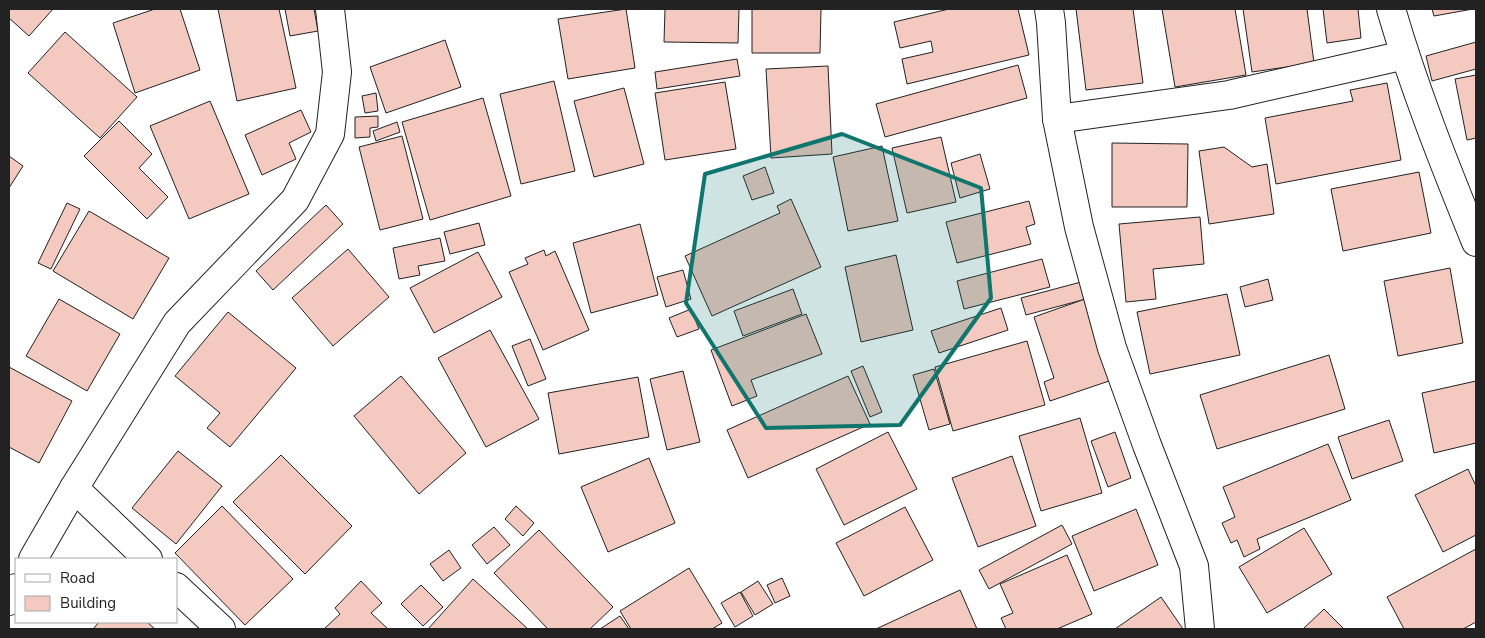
<svg xmlns="http://www.w3.org/2000/svg" width="1485" height="638" viewBox="0 0 1485 638" font-family="'Nunito Sans',sans-serif">
	<rect width="100%" height="100%" fill="#fff"/>
	<g fill="#f3c9c0" stroke="#222">
		<path d="M9 9H53L29 36 9 18Z"/>
		<path d="M155 9H180L200 70 135 93 113 23Z"/>
		<path d="M218 9H279L296 88 237 101Z"/>
		<path d="M285 9H314L318 31 290 36Z"/>
		<path d="M626 9 635 68 568 79 558 19Z"/>
		<path d="M665 9H739L738 43 664 42Z"/>
		<path d="M752 9H821L820 53H752Z"/>
		<path d="M949 9H1018L1029 55 907 84 902 59 933 52 931 41 900 48 894 22Z"/>
		<path d="M1076 9H1133L1143 83 1086 90Z"/>
		<path d="M1162 9H1235L1246 75 1175 87Z"/>
		<path d="M1243 9H1307L1314 63 1252 72Z"/>
		<path d="M1323 9H1358L1361 38 1327 43Z"/>
		<path d="M1432 9H1473L1434 16Z"/>
		<path d="M65 32 137 97 100 138 28 73Z"/>
		<path d="M445 40 461 87 386 113 370 67Z"/>
		<path d="M1476 42V69L1432 81 1426 56Z"/>
		<path d="M737 59 740 76 657 89 655 72Z"/>
		<path d="M1018 65 1027 98 885 137 876 104Z"/>
		<path d="M828 66 832 154 771 158 766 69Z"/>
		<path d="M1476 75V138L1467 140 1455 79Z"/>
		<path d="M554 81 575 171 521 184 500 94Z"/>
		<path d="M725 82 736 149 665 160 655 93Z"/>
		<path d="M1387 83 1401 160 1276 184 1265 118 1353 101 1350 90Z"/>
		<path d="M624 88 644 164 594 177 574 101Z"/>
		<path d="M376 93 378 111 365 113 362 96Z"/>
		<path d="M483 98 511 196 430 220 402 122Z"/>
		<path d="M210 101 249 194 189 219 150 126Z"/>
		<path d="M301 110 311 132 289 143 296 159 262 175 245 135Z"/>
		<path d="M378 116V127L370 128V137L355 138V117Z"/>
		<path d="M119 121 152 154 139 168 168 197 147 219 84 156Z"/>
		<path d="M397 122 400 132 376 141 373 131Z"/>
		<path d="M402 136 423 219 380 230 359 147Z"/>
		<path d="M941 137 956 202 907 213 892 148Z"/>
		<path d="M1112 143 1188 144 1187 207H1112Z"/>
		<path d="M882 146 898 221 848 231 833 157Z"/>
		<path d="M1224 147 1252 167 1267 164 1274 214 1209 224 1199 151Z"/>
		<path d="M980 154 990 189 960 198 951 163Z"/>
		<path d="M9 156 23 166 9 188Z"/>
		<path d="M765 167 774 193 752 200 743 176Z"/>
		<path d="M1419 172 1431 233 1343 251 1331 189Z"/>
		<path d="M791 199 821 267 712 316 685 256 780 213 777 206Z"/>
		<path d="M1029 201 1035 224 1026 227 1031 244 957 263 946 222Z"/>
		<path d="M67 203 80 209 51 269 38 263Z"/>
		<path d="M326 205 343 224 273 290 256 271Z"/>
		<path d="M89 211 169 258 133 319 53 271Z"/>
		<path d="M1200 217 1204 264 1153 269 1156 299 1126 302 1119 224Z"/>
		<path d="M479 223 485 245 450 254 444 232Z"/>
		<path d="M640 224 658 295 591 313 573 243Z"/>
		<path d="M440 238 445 261 418 266 420 275 399 279 393 248Z"/>
		<path d="M348 249 389 297 333 346 292 298Z"/>
		<path d="M544 250 546 256 555 251 589 330 543 350 509 272 528 264 525 258Z"/>
		<path d="M478 252 502 297 434 333 410 288Z"/>
		<path d="M896 255 913 330 861 342 845 267Z"/>
		<path d="M1042 259 1050 287 964 309 957 281Z"/>
		<path d="M1450 268 1463 343 1398 356 1384 281Z"/>
		<path d="M683 270 691 299 666 307 657 277Z"/>
		<path d="M1268 279 1273 300 1245 307 1240 287Z"/>
		<path d="M1081 282 1086 299 1026 315 1021 298Z"/>
		<path d="M793 289 802 314 743 336 734 311Z"/>
		<path d="M1227 294 1240 355 1150 374 1137 312Z"/>
		<path d="M59 299 120 334 87 391 26 356Z"/>
		<path d="M1085 299 1112 380 1050 401 1044 382 1054 378 1034 317Z"/>
		<path d="M1001 308 1008 330 939 353 931 331Z"/>
		<path d="M691 309 699 329 677 337 669 318Z"/>
		<path d="M228 312 296 368 230 447 207 428 220 413 175 376Z"/>
		<path d="M806 314 822 354 751 380 757 396 732 406 711 350Z"/>
		<path d="M490 330 539 419 486 447 438 358Z"/>
		<path d="M530 339 546 379 528 386 512 346Z"/>
		<path d="M1027 341 1045 405 953 431 935 367Z"/>
		<path d="M1329 355 1345 409 1217 449 1200 395Z"/>
		<path d="M863 366 882 412 870 417 851 371Z"/>
		<path d="M9 367 72 401 39 463 9 447Z"/>
		<path d="M934 369 950 424 929 430 913 375Z"/>
		<path d="M683 371 700 442 667 450 650 379Z"/>
		<path d="M401 376 466 453 419 494 354 416Z"/>
		<path d="M848 376 870 424 748 478 727 430Z"/>
		<path d="M638 377 649 437 559 454 548 393Z"/>
		<path d="M1476 381V443L1434 453 1422 393Z"/>
		<path d="M1080 418 1102 493 1041 511 1019 436Z"/>
		<path d="M1389 420 1403 461 1352 479 1338 437Z"/>
		<path d="M888 432 917 489 844 525 816 469Z"/>
		<path d="M1115 432 1131 478 1108 487 1091 441Z"/>
		<path d="M1328 444 1351 500 1257 539 1260 549 1244 557 1237 540 1231 543 1222 523 1235 517 1223 487Z"/>
		<path d="M178 451 222 486 176 544 132 508Z"/>
		<path d="M281 455 352 526 305 574 233 502Z"/>
		<path d="M1012 456 1036 526 978 547 952 478Z"/>
		<path d="M649 458 675 523 608 552 581 487Z"/>
		<path d="M1468 469 1476 486V535L1443 552 1415 495Z"/>
		<path d="M222 506 293 579 245 625 175 553Z"/>
		<path d="M516 506 534 523 523 536 505 519Z"/>
		<path d="M905 507 933 560 864 596 836 543Z"/>
		<path d="M1136 509 1158 565 1094 591 1072 536Z"/>
		<path d="M1062 525 1072 544 989 589 979 570Z"/>
		<path d="M494 527 510 545 487 564 472 545Z"/>
		<path d="M1304 528 1332 574 1267 613 1239 567Z"/>
		<path d="M539 530 613 607 590 629H548L494 573Z"/>
		<path d="M1476 549V622L1463 629H1404L1387 597Z"/>
		<path d="M449 550 461 568 443 581 430 564Z"/>
		<path d="M1067 555 1092 614 1057 629H1006L1001 618 1013 613 1000 584Z"/>
		<path d="M689 568 722 623 712 629H631L620 611Z"/>
		<path d="M782 578 790 596 775 603 767 585Z"/>
		<path d="M473 579 528 629H428Z"/>
		<path d="M361 581 382 603 371 613 388 629H324L340 614 335 608Z"/>
		<path d="M758 581 773 604 755 615 741 592Z"/>
		<path d="M421 585 443 607 423 626 401 604Z"/>
		<path d="M960 590 977 629H876Z"/>
		<path d="M740 592 753 616 735 627 721 603Z"/>
		<path d="M1161 597 1183 629H1115Z"/>
		<path d="M1324 609 1344 629H1303Z"/>
		<path d="M620 616 629 629H600Z"/>
		<path d="M99 622H147L155 629H93Z"/>
	</g>
	<g fill="none" stroke-linecap="round" stroke-linejoin="round">
		<g stroke="#222" stroke-width="30">
			<g id="street">
				<path d="M1049 9 1051 23 1057 119 1079 227 1112 348 1147 445 1194 566 1200 629"/>
				<path d="M1391 9C1414 88 1445 166 1476 242"/>
				<path d="M1057 119 1229 95 1405 55"/>
				<path d="M74 488 148 559"/>
				<path d="M33 559 74 488 177 323 295 200 330 134 337 72 330 9"/>
				<path d="M176 587 221 629"/>
				<path d="M9 601 16 588"/>
			</g>
		</g>
		<use href="#street" stroke="#fff" stroke-width="28"/>
	</g>
	<path fill="#0f766e" fill-opacity="0.2" stroke="#0f766e" stroke-width="4" stroke-linejoin="round" d="M842 134 981 188 991 298 900 425 766 428 686 303 705 174Z"/>
	<rect width="1485" height="638" fill="none" stroke="#222222" stroke-width="20"/>
	<rect x="15" y="558" width="162" height="65" fill="#ffffff" stroke="#a7a7a7"/>
	<rect x="25" y="574" width="25" height="8" fill="#ffffff" stroke="#a7a7a7"/>
	<text x="60" y="583" font-size="15" fill="#222222">Road</text>
	<rect x="25" y="596" width="25" height="15" fill="#f3c9c0" stroke="#a7a7a7"/>
	<text x="60" y="608" font-size="15" fill="#222222">Building</text>
</svg>
